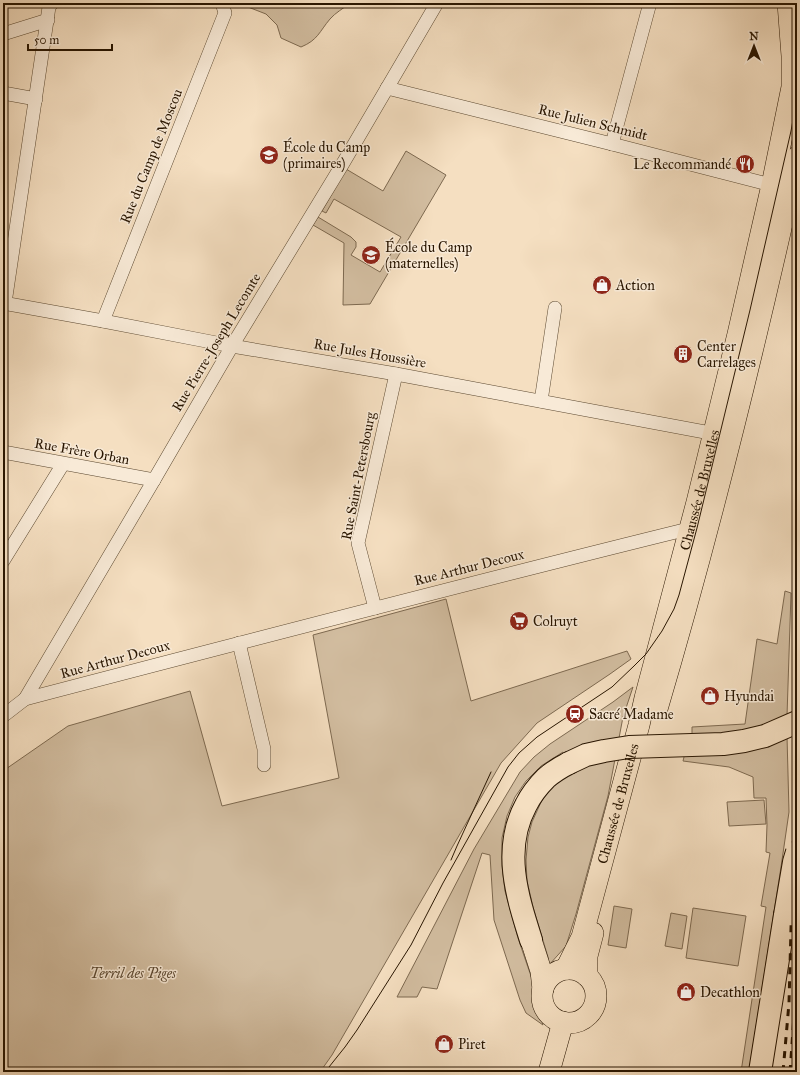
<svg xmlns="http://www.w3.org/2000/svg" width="800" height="1075" viewBox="0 0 800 1075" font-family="'IM FELL Great Primer',serif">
	<rect width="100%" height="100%" fill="#f5dfc1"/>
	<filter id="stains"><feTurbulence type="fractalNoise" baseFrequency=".005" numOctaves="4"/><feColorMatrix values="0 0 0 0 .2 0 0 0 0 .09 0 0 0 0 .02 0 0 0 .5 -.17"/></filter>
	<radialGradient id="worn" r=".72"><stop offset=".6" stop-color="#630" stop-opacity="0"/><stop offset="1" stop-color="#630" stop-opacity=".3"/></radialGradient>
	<g fill="#d2bda0" stroke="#7d6950">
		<path d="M250 3H350C344 8 335 13 330 19 319 32 318 40 301 47L281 38 277 25 266 14 248 7Z"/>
		<path d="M406 151 446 175 370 304 343 305 344 243 313 225 318 217 351 237 356 242V247L351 255 380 272 401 237 334 199 326 213 322 211 346 169 383 191Z"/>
		<path d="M785 591 791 593 787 716 748 730 722 735H692V727L745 724 757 639 777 644Z"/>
		<path d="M446 599 471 701 627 651 631 659 610 674 537 723 501 763 332 1055 320 1072H3V771L68 726 190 691 222 806 339 778 313 635Z"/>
		<path d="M633 687 623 717 608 796 576 914 566 946 549 965 548 957 533 907 527 881 526 860 528 837 532 822 542 800 551 787 572 773 563 752 541 766 526 781 515 797 507 816 502 838V866L505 891 518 938 533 982 535 998 543 1025 526 1013 520 1000 494 920 490 855 482 853 437 989 422 987 417 997H397L474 849 520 772 534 757 550 744 613 702Z"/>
		<path d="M787 736 789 812 781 867 749 1072H741L766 907 761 906 770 853 766 852 767 825 766 798H754L753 777 729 767 683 761 685 753Z"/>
		<path d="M764 800 766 824 729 826 727 802Z"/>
		<path d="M614 906 632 909 626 948 608 945Z"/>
		<path d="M693 908 746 916 738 966 686 958Z"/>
		<path d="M671 913 687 916 682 949 665 946Z"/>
	</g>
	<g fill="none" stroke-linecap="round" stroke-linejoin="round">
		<g stroke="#5b4830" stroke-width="14">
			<g id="street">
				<path d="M3 34 48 20"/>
				<path d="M387 88 612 144 779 187"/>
				<path d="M3 93 36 99"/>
				<path d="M612 144 650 3"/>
				<path d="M3 303 103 321 232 346 396 374 721 435"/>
				<path d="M5 303 49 7 52 3"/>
				<path d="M103 321 225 13 222 3"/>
				<path d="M541 401 555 308"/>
				<path d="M3 452 154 480"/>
				<path d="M3 561 63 464"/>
				<path d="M375 608 358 543 396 374"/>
				<path d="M239 643 264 749V765"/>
				<path d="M25 699 154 480 232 346 342 165 437 3"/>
				<path d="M3 716 25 699C243 642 461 585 680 531L696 529"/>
			</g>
		</g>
		<g stroke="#281500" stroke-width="22">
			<g id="primary">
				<path d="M657 709C711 527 756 342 797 157"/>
				<path d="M531 940 541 971 543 989"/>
				<path id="s1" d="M566 969 582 937 639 725 645 698 697 502 738 334 772 185 792 87V56L788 3"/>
				<circle cx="569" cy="996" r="27"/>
				<path d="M587 976V956L593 933"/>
				<path d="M549 1072 563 1022"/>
			</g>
		</g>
		<g stroke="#281500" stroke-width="24">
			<g id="highway">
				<path d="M531 940C517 896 502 849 526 805 531 795 538 786 546 778 553 772 561 767 569 763"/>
				<path d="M760 1072 785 915"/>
			</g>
		</g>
		<use href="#street" stroke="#f8ead7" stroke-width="13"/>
		<use href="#primary" stroke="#f5dfc1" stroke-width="21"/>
		<use href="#highway" stroke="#f5dfc1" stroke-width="22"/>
		<g stroke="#281500" stroke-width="1">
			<path d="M796 3 797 22"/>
			<path d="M451 860 457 846 491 772"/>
			<path d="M325 1072 345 1047 357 1030 411 945 443 883 508 767 519 753 537 737 612 687 634 666 646 654 662 631 674 609 679 595 697 528 750 310 791 131 797 98"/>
		</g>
		<g stroke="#281500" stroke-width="3" stroke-dasharray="7 7" stroke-linecap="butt">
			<path d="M783 1072 789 1003 795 779V682L797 644"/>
			<path d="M790 1072 795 1002 797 954"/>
		</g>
		<g stroke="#281500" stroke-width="24" stroke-linecap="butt">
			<g id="highway-bridge">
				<path d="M569 763 586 755 604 751 629 747 723 744 744 741 765 736 797 722"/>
				<path d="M785 915 794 862 797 852"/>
			</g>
		</g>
		<use href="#highway-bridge" stroke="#f5dfc1" stroke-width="22"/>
	</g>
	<defs>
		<g id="school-disc" transform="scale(1)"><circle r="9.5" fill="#8f2418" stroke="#f8ead7"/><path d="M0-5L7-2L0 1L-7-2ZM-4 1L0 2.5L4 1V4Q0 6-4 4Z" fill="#fff"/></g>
		<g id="restaurant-disc" transform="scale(1)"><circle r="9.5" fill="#8f2418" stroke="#f8ead7"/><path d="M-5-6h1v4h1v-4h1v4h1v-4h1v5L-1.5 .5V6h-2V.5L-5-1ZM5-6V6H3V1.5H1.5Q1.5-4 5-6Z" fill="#fff"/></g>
		<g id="shop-disc" transform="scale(1)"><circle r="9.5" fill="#8f2418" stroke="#f8ead7"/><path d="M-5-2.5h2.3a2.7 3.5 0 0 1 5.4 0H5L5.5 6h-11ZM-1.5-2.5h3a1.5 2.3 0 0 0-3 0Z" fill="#fff"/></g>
		<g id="building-disc" transform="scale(1)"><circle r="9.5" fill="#8f2418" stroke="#f8ead7"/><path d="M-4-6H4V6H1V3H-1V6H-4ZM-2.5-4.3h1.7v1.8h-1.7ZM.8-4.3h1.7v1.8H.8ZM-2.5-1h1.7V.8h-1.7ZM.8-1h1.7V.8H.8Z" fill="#fff"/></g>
		<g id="supermarket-disc" transform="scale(1)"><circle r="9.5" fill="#8f2418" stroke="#f8ead7"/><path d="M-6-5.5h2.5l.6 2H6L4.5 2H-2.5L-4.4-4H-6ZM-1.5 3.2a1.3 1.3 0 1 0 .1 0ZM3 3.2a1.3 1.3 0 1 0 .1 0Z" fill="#fff"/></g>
		<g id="station-disc" transform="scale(1)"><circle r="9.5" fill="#8f2418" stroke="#f8ead7"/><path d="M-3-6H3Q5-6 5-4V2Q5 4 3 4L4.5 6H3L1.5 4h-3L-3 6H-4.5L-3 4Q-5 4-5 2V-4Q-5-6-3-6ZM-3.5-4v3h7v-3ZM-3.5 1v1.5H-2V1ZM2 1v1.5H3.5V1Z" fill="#fff"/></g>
	</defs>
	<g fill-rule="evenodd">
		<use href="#school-disc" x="269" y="155"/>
		<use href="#restaurant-disc" x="745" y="164"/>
		<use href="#school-disc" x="371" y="255"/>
		<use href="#shop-disc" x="602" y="285"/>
		<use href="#building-disc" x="683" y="354"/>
		<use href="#supermarket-disc" x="519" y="621"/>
		<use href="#shop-disc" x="710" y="696"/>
		<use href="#station-disc" x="575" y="714"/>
		<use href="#shop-disc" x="686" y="992"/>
		<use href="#shop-disc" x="444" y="1044"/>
	</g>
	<g text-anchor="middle" stroke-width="3" stroke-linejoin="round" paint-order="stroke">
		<g font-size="14" fill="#281500" stroke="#f8ead7">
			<text transform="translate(593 122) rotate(14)" y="5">Rue Julien Schmidt</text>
			<text transform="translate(151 156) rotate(-68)" y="5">Rue du Camp de Moscou</text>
			<text transform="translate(216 342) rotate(-59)" y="5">Rue Pierre-Joseph Lecomte</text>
			<text transform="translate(370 353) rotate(10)" y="5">Rue Jules Houssière</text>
			<text transform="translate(82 451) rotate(10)" y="5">Rue Frère Orban</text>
			<text transform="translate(358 476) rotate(-79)" y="5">Rue Saint-Petersbourg</text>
			<text dy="5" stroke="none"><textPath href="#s1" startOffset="498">Chaussée de Bruxelles</textPath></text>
			<text transform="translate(469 567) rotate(-14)" y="5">Rue Arthur Decoux</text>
			<text transform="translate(115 659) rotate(-15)" y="5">Rue Arthur Decoux</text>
			<text dy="5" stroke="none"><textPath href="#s1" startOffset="174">Chaussée de Bruxelles</textPath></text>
		</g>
		<g font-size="14" fill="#281500" stroke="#f8ead7" text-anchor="start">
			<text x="283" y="152">École du Camp<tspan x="283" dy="16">(primaires)</tspan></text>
			<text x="731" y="169" text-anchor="end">Le Recommandé</text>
			<text x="385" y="252">École du Camp<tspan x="385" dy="16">(maternelles)</tspan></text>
			<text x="616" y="290">Action</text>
			<text x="697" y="351">Center<tspan x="697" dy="16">Carrelages</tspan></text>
			<text x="533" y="626">Colruyt</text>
			<text x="724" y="701">Hyundai</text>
			<text x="589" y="719">Sacré Madame</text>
			<text x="700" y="997">Decathlon</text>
			<text x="458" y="1049">Piret</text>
		</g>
		<g font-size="14" font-style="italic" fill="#5b4730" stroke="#f8ead7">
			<text x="133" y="978">Terril des Piges</text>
		</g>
	</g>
	<rect width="800" height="1075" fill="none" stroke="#f5dfc1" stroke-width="16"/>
	<rect x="4" y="4" width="792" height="1067" fill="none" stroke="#281500" stroke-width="2"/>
	<rect x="8" y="8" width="784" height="1059" fill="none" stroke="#281500"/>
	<g transform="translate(754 46)" stroke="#f8ead7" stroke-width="3" paint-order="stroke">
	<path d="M0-3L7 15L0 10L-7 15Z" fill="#281500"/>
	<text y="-6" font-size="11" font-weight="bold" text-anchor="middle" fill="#281500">N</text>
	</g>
	<path d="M28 44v6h84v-6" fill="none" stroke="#281500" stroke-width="2"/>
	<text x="34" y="44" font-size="12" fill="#281500" stroke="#f8ead7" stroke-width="3" paint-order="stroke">50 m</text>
	<rect width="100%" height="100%" filter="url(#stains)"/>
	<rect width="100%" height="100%" fill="url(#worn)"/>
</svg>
